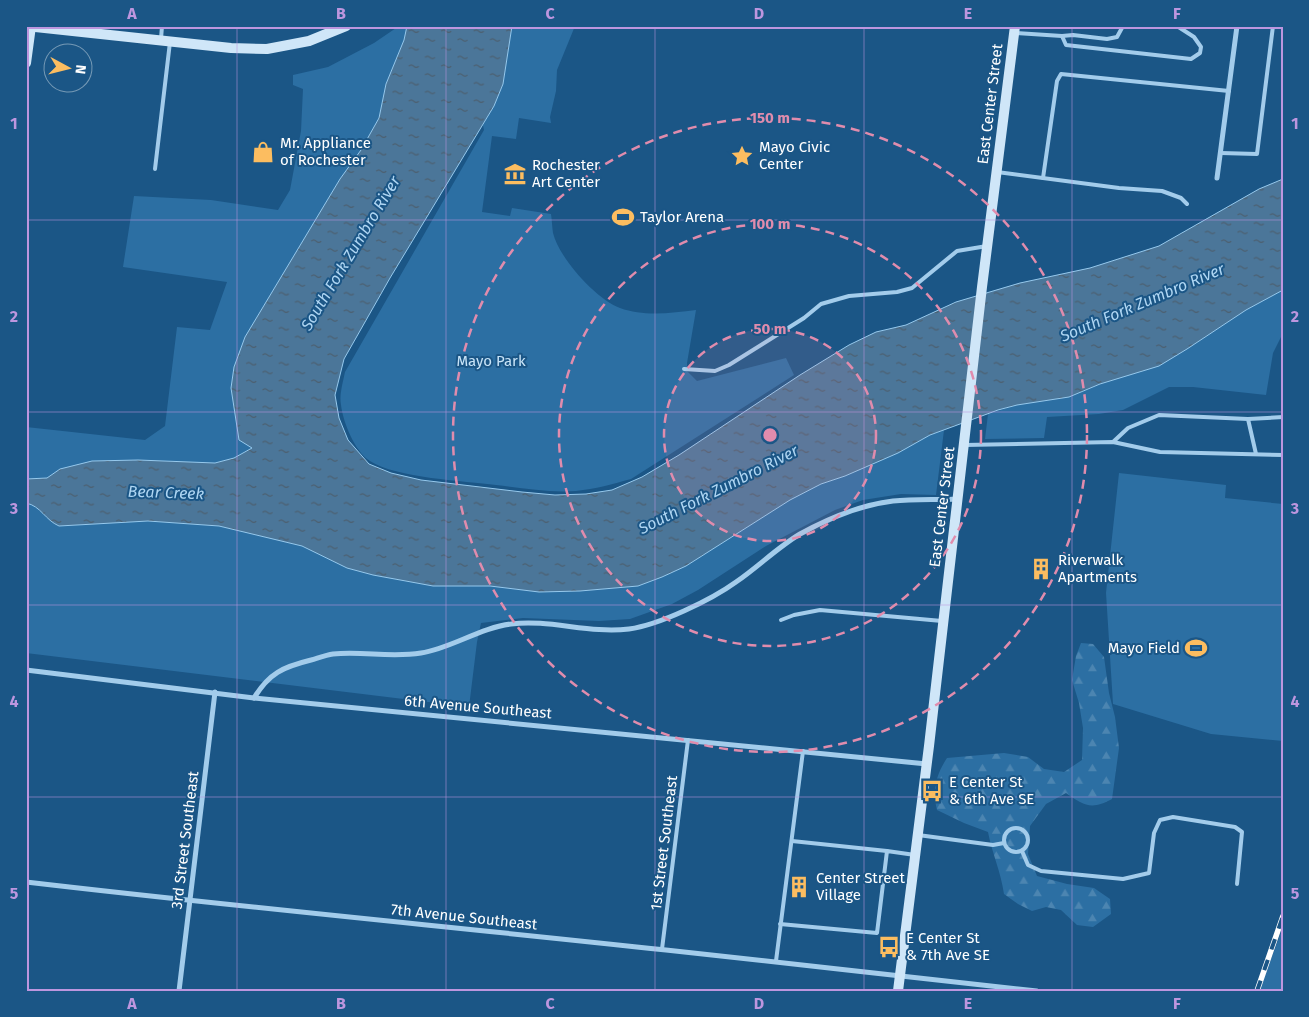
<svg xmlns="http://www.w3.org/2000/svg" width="1309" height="1017" viewBox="0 0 1309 1017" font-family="'Fira Sans',sans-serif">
	<defs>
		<pattern id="forest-firs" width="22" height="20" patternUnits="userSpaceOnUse" patternTransform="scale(1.25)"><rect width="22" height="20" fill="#2c6fa3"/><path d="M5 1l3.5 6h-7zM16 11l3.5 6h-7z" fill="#4c85b1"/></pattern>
		<pattern id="water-ripples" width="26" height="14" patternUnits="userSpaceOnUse" patternTransform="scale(1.25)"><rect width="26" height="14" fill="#4b7699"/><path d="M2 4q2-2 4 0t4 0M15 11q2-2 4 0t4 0" fill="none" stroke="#4c5f6f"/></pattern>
	</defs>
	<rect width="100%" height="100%" fill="#1b5686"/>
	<g fill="#2c6fa3">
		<path d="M399 26H407L404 40 386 84 379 118 361 150 340 179 245 337 234 367 231 388 239 439 253 447 234 458 215 463 138 460 92 461 60 469 47 478 26 479V427L145 440 165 426 177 327 210 330 227 282 123 267 134 196 211 200 278 210 290 190 301 131 303 89 293 85V75L328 67 374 43Z"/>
		<path d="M512 26H575L557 70 556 91 550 117 551 123 519 118 516 139 492 136 482 212 510 216 512 208 551 214C552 220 552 227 553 233 559 258 596 299 620 308 644 317 672 313 696 310L687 363V371L697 381 786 358 794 375 631 479C613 484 595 489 576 491 550 493 522 488 496 485 465 481 396 478 370 461 355 452 343 422 341 405 339 395 343 382 345 372L484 130 483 125 494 106 503 84Z"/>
		<path d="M1283 290V333L1273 353 1266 395 1193 387H1169L1123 410 1099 414 1047 417 1044 438 985 439 988 414 1017 405 1069 397 1187 349 1246 310Z"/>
		<path d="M944 430 936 495 901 494 863 500 835 510 766 546 698 590 672 604 630 619 599 621 523 618 481 623 477 642 469 707 26 653V503C41 506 45 520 59 526L148 521 219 526 302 546 347 568 373 575 433 586H490L539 592 580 591 638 586 662 577 686 566 790 500 821 484 845 476 898 453 930 435Z"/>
		<path d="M1119 473 1226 485 1225 498 1283 504V741L1211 734 1113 704 1106 593Z"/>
		<path d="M1283 927V991H1259Z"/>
	</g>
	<path fill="url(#forest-firs)" d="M1081 643 1093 644 1104 657 1109 693 1115 717 1119 748 1112 799C1092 810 1084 806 1066 793L1046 804 1030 826 1028 854 1037 876 1067 884 1094 888 1110 899 1111 914 1093 927 1077 925 1061 910 1046 907 1032 911 1018 904 1004 894C1001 872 992 853 988 832L964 823 937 810C932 790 936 775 947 758L1004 753 1028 757 1044 769 1064 772 1082 760 1083 728 1079 703 1072 680 1076 656Z"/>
	<path fill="url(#water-ripples)" stroke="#96c9ed" d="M407 26H512L503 84 494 106 390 278 344 359 335 395 339 418 348 440 369 464 391 473 421 480 522 492 555 495 586 494 612 490 642 477 679 455 800 375 849 345 876 332 906 325 956 302 1020 283 1090 268 1159 246 1259 189 1283 179V290L1246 310 1187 349 1159 366 1100 384 1069 397 1017 405 998 410 930 435 898 453 845 476 821 484 790 500 686 566 662 577 638 586 580 591 539 592 490 586H433L373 575 347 568 302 546 219 526 148 521 59 526C45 520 41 506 26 503V479L47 478 60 469 92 461 138 460 215 463 234 458 252 448 239 440 231 388 234 367 245 337 340 179 361 150 379 118 386 84 404 40Z"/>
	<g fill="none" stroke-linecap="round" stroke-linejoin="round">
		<g stroke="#a3cceb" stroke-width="4">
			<path d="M1016 33 1062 36 1073 35 1107 39 1117 37 1123 26"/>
			<path d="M1062 36 1066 45 1191 59 1200 53 1201 47 1194 37 1177 26"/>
			<path d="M161 39 162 26"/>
			<path d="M1221 153 1257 154 1273 26"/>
			<path d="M155 169 170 42"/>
			<path d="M997 172 1119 188 1162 191 1181 198 1187 204"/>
			<path d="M1043 178 1057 81 1061 74 1229 91"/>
			<path d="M684 369 715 371 729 365 804 318 821 304 849 296 897 292 912 288 957 251 987 246"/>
			<path d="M1248 419 1283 417"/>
			<path d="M1113 442 1128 428 1159 415 1248 419 1256 454"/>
			<path d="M964 445 1113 442 1160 452 1283 455"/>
			<path d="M781 620 794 615 820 610 942 621"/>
			<circle cx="1016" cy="840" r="12"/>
			<path d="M918 835 993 845 1004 843"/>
			<path d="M792 841 887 851"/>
			<path d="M1022 851 1028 865 1041 871 1123 879 1149 873 1154 833 1160 820 1173 817 1235 827 1242 832 1237 884"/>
			<path d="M780 924 877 933 887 851 915 855"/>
			<path d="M662 949 688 740"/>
			<path d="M776 961 803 751"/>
		</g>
		<g stroke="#a3cceb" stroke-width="5">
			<path d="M1217 178 1237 26"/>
			<path d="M26 670 254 698 927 764"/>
			<path d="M254 698C269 673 283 667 311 660 318 658 326 655 333 654 363 651 391 658 421 653 449 649 482 627 511 624 550 619 589 634 629 629 659 625 711 600 736 582 758 567 778 547 800 534 829 518 860 505 893 501 914 499 936 500 958 499"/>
			<path d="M26 882C239 907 453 927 666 950 790 963 913 978 1037 991"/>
			<path d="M179 991 215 692"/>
		</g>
		<g stroke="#cfe6f8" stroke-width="10">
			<path d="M26 26 231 48 267 49 309 41 346 26"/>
			<path d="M26 63 31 26"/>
			<path d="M898 991 929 746 982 287 1015 26"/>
		</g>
		<g stroke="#fff" stroke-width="5.5">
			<path id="rail" d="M1257 991 1283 916"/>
		</g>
		<use href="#rail" stroke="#1b5686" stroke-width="4" stroke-dasharray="11" stroke-linecap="butt"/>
	</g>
	<path fill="none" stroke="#bd96df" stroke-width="1" stroke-opacity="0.55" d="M237 26V991M446 26V991M655 26V991M864 26V991M1072 26V991M26 220H1283M26 412H1283M26 605H1283M26 797H1283"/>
	<circle cx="770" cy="435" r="106" fill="#e08cad" fill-opacity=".12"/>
	<g fill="none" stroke="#e08cad" stroke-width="2.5" stroke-dasharray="9 6">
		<circle cx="770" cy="435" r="106"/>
		<circle cx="770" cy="435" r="211"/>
		<circle cx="770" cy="435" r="317"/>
	</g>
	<defs>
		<g id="shop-bare" transform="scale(1.725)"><path d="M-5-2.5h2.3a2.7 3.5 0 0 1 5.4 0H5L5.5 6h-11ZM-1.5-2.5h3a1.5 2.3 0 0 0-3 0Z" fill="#fcbd60" stroke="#1b5686" stroke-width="2.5" paint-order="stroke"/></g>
		<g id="sight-bare" transform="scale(1.725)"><path d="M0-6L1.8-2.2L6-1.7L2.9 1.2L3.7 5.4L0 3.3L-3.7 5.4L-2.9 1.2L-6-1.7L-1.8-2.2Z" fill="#fcbd60" stroke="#1b5686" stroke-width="2.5" paint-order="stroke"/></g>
		<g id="museum-bare" transform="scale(1.725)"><path d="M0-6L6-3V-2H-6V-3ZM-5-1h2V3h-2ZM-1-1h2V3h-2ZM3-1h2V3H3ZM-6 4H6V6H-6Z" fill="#fcbd60" stroke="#1b5686" stroke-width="2.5" paint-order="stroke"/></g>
		<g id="stadium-bare" transform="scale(1.725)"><path d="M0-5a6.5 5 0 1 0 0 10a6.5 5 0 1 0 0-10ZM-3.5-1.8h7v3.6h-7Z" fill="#fcbd60" stroke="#1b5686" stroke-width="2.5" paint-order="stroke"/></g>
		<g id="building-bare" transform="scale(1.725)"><path d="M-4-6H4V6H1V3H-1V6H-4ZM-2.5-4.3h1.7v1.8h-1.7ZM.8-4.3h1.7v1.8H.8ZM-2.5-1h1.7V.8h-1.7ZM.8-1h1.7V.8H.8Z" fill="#fcbd60" stroke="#1b5686" stroke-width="2.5" paint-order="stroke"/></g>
		<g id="bus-bare" transform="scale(1.725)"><path d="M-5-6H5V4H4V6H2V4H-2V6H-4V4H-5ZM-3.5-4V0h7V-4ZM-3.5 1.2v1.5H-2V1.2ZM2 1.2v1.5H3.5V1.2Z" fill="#fcbd60" stroke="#1b5686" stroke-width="2.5" paint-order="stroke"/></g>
	</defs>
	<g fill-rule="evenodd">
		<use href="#shop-bare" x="263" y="152"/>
		<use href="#sight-bare" x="742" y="156"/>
		<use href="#museum-bare" x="515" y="174"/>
		<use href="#stadium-bare" x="623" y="217"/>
		<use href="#building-bare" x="1041" y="569"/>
		<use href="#stadium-bare" x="1196" y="648"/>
		<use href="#bus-bare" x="932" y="791"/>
		<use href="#building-bare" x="799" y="887"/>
		<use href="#bus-bare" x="889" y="947"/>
	</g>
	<g text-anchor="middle" stroke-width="4" stroke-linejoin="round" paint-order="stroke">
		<g font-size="15" fill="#fff" stroke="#1b5686">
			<text transform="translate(990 104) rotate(-83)" y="5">East Center Street</text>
			<text transform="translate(942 507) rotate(-83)" y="5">East Center Street</text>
			<text transform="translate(478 707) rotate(5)" y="5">6th Avenue Southeast</text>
			<text transform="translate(185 840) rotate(-83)" y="5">3rd Street Southeast</text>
			<text transform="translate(664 843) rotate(-83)" y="5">1st Street Southeast</text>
			<text transform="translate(464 917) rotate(6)" y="5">7th Avenue Southeast</text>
		</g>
		<g font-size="15" fill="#fff" stroke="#1b5686" text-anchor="start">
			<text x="280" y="148">Mr. Appliance<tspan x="280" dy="17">of Rochester</tspan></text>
			<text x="759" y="152">Mayo Civic<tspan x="759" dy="17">Center</tspan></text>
			<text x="532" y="170">Rochester<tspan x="532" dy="17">Art Center</tspan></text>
			<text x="640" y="222">Taylor Arena</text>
			<text x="1058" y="565">Riverwalk<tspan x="1058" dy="17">Apartments</tspan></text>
			<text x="1180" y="653" text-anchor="end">Mayo Field</text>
			<text x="949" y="787">E Center St<tspan x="949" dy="17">&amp; 6th Ave SE</tspan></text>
			<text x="816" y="883">Center Street<tspan x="816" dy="17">Village</tspan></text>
			<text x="906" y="943">E Center St<tspan x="906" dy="17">&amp; 7th Ave SE</tspan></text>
		</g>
		<g font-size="15" fill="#c8e4f8" stroke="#1b5686">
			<text x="491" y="366">Mayo Park</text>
		</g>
		<g font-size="16" font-style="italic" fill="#afd6f3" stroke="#1b5686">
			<text transform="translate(350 253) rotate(-59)" y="6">South Fork Zumbro River</text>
			<text transform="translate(1142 302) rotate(-23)" y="6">South Fork Zumbro River</text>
			<text transform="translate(718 489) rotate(-27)" y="6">South Fork Zumbro River</text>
			<text transform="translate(166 492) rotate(2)" y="6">Bear Creek</text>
		</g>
	</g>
	<circle cx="770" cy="435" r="8" fill="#e08cad" stroke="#1b5686" stroke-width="2.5"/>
	<g font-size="15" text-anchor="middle" font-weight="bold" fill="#e08cad" stroke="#1b5686" stroke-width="4" stroke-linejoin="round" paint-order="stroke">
		<text x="770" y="123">150 m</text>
		<text x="770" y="229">100 m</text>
		<text x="770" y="334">50 m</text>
	</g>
	<rect width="1309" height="1017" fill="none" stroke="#1b5686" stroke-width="55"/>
	<g transform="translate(68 68) rotate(97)"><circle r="24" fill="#1b5686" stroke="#769ab6"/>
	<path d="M0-4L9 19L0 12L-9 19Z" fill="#fcbd60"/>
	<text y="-8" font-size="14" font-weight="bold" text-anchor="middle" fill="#ffffff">N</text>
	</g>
	<rect x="28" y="28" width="1254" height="962" fill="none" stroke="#bd96df" stroke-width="2"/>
	<g font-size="16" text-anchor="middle" font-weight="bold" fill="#bd96df">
		<text x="132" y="19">A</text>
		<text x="341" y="19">B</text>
		<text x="550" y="19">C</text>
		<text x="759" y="19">D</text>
		<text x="968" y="19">E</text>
		<text x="1177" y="19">F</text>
		<text x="14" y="129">1</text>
		<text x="1295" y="129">1</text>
		<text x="14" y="322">2</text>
		<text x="1295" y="322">2</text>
		<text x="14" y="514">3</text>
		<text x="1295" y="514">3</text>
		<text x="14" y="707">4</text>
		<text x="1295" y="707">4</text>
		<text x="14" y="899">5</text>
		<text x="1295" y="899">5</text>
		<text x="132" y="1009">A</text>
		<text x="341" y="1009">B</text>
		<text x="550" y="1009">C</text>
		<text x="759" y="1009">D</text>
		<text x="968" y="1009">E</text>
		<text x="1177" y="1009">F</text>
	</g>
</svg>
